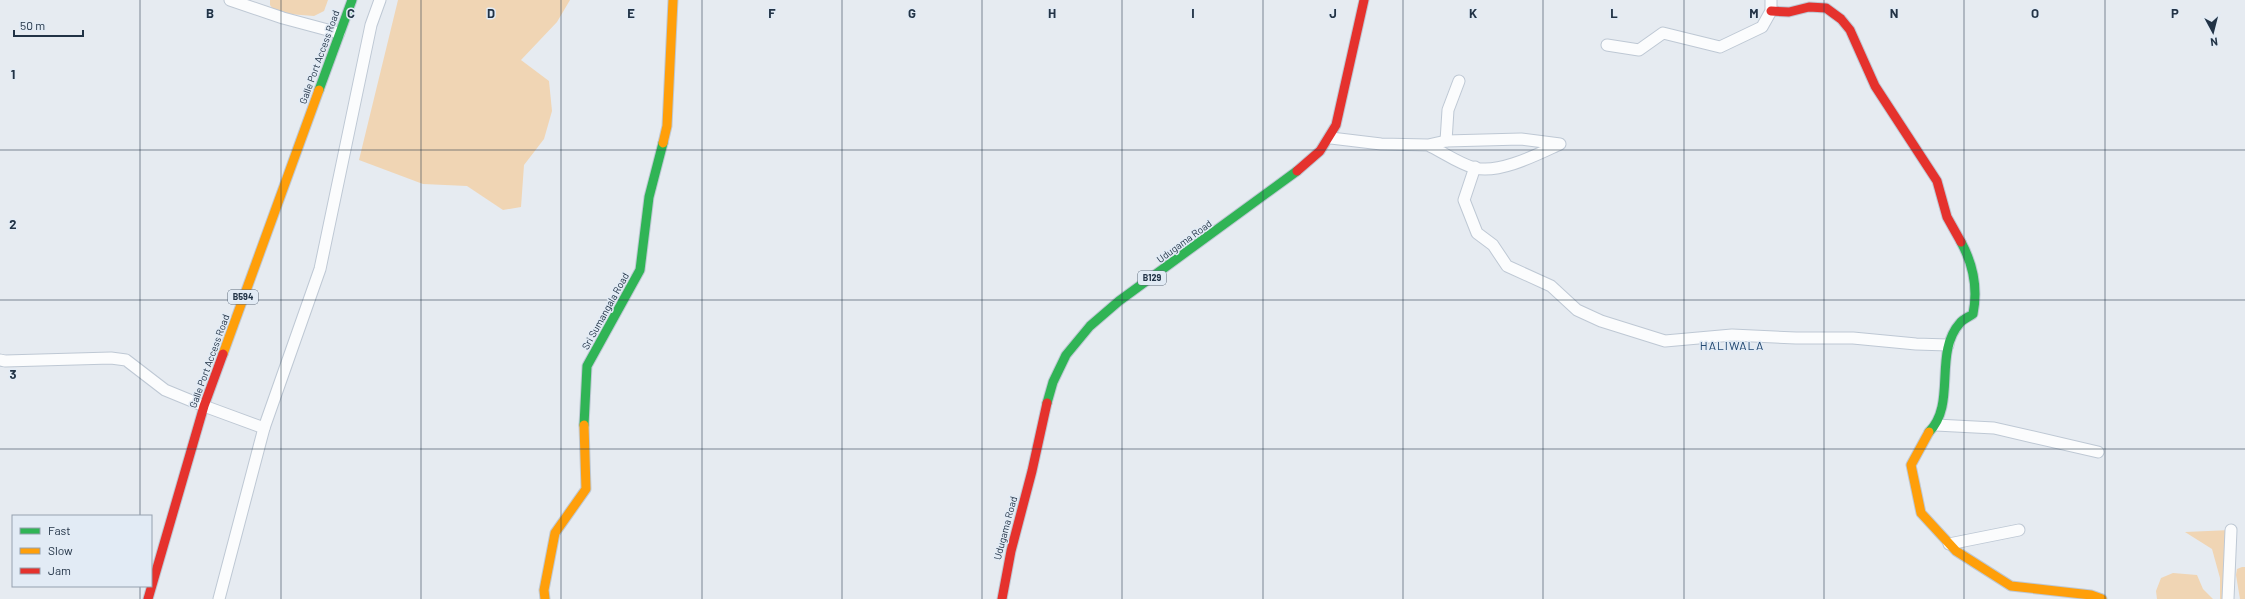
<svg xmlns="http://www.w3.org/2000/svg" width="2245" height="599" viewBox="0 0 2245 599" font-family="Barlow,sans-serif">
	<rect width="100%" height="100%" fill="#e6ebf1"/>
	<g fill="#f0d5b4">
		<path d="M270 0H328L324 11 314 16 276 13 270 5Z"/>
		<path d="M398 0H570L557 22 521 60 549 81 552 111 544 139 524 165 521 207 503 210 467 186 423 184 359 160Z"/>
		<path d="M2231 530 2228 599H2220V578L2212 549 2185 532Z"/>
		<path d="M2242 567H2245V599H2240L2236 575 2237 569Z"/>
		<path d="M2173 573 2197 575 2203 589 2213 599H2157L2156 591 2161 578Z"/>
	</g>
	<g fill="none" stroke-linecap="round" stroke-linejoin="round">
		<g stroke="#bec8d4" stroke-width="13">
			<g id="street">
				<path d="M230 0 283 18 339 33"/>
				<path d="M1607 45 1639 50 1663 33 1720 47 1762 27 1771 11V0"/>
				<path d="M1331 138 1381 144 1428 145 1446 141 1521 139 1560 144C1538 154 1500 174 1475 168 1459 164 1443 152 1428 145"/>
				<path d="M1446 141 1448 110 1459 81"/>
				<path d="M1475 167 1464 200 1477 233 1493 245 1507 266 1551 286 1577 310 1601 321 1665 341 1732 335 1796 338H1853L1916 344 1948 345"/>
				<path d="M0 360 5 361 111 358 126 360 165 390 204 406 264 428"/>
				<path d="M1936 425 1994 428 2098 452"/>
				<path d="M1949 544 2019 530"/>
				<path d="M219 599 264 428 320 269 371 25 380 0"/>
				<path d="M2228 599 2231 530"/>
			</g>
		</g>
		<g stroke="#bec8d4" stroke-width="11">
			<g id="fast">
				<path d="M319 90 352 0"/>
				<path d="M1047 403 1053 382 1066 355 1090 326 1119 301 1297 171"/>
				<path d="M584 425 587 366 640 270 649 197 663 143"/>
				<path d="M1929 432C1957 404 1933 353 1960 323 1963 319 1969 317 1973 314 1978 289 1973 264 1961 242"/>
			</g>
		</g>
		<g stroke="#bec8d4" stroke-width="11">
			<g id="slow">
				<path d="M663 143 667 126 673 0"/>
				<path d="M223 354 319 90"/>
				<path d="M1929 432 1911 465 1921 513 1956 551 2011 586 2091 595 2102 599"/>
				<path d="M545 599 544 590 555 533 586 489 584 425"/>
			</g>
		</g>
		<g stroke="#bec8d4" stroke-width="11">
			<g id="jam">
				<path d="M1771 11 1789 12 1809 7 1826 8 1841 19 1850 30 1875 86 1937 181 1947 217 1961 242"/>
				<path d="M1297 171 1320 151 1336 125 1364 0"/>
				<path d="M148 599 204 406 223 354"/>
				<path d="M1002 599 1011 551 1032 471 1047 403"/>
			</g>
		</g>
		<use href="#street" stroke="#fbfcfd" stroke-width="11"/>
		<use href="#fast" stroke="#30b455" stroke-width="9"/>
		<use href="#slow" stroke="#ff9f0a" stroke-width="9"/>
		<use href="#jam" stroke="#e5322d" stroke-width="9"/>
	</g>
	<path fill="none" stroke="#223346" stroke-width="1" stroke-opacity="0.55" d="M140 0V516M281 0V599M421 0V599M561 0V599M702 0V599M842 0V599M982 0V599M1122 0V599M1263 0V599M1403 0V599M1543 0V599M1684 0V599M1824 0V599M1964 0V599M2105 0V599M0 150H2245M0 300H2245M0 449H2245M140 586V599"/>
	<g text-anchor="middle" stroke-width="3" stroke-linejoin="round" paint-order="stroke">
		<g fill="#e2ebf5" stroke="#5c6a7a" stroke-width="1">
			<rect x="1138" y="271" width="28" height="14" rx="3"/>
			<rect x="228" y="290" width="30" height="14" rx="3"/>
		</g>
		<g font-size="9" font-weight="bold" fill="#223346">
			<text x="1152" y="281">B129</text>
			<text x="243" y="300">B594</text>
		</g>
		<g font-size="10" fill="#223346" stroke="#e2ebf5">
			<text transform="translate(319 57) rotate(-70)" y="4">Galle Port Access Road</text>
			<text transform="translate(1184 241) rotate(-36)" y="4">Udugama Road</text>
			<text transform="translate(605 311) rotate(-61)" y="4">Sri Sumangala Road</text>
			<text transform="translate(209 361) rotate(-70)" y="4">Galle Port Access Road</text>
			<text transform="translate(1005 528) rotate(-75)" y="4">Udugama Road</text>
		</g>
		<g font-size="12" letter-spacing="1" fill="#234972" stroke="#e2ebf5">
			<text x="1732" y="350">HALIWALA</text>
		</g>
	</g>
	<g font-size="13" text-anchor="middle" font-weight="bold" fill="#223346" stroke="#e2ebf5" stroke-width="3" stroke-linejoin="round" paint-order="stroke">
		<text x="210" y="18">B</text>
		<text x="351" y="18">C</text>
		<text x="491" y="18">D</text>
		<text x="631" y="18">E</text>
		<text x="772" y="18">F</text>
		<text x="912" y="18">G</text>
		<text x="1052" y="18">H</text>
		<text x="1193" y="18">I</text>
		<text x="1333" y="18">J</text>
		<text x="1473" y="18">K</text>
		<text x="1614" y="18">L</text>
		<text x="1754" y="18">M</text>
		<text x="1894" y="18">N</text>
		<text x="2035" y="18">O</text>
		<text x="2175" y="18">P</text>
		<text x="13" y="79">1</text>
		<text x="13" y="229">2</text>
		<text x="13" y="379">3</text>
	</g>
	<rect x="12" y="515" width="140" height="72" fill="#e2ebf5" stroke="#95a1af"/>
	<rect x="20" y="528" width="20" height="6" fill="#30b455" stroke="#95a1af"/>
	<text x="48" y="535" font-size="12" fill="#223346">Fast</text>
	<rect x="20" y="548" width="20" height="6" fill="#ff9f0a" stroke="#95a1af"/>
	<text x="48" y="555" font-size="12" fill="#223346">Slow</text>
	<rect x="20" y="568" width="20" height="6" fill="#e5322d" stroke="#95a1af"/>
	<text x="48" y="575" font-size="12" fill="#223346">Jam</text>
	<g transform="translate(2213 32) rotate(173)" stroke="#e2ebf5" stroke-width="3" paint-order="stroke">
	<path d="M0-3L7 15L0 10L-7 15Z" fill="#223346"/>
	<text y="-6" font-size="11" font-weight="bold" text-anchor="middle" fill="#223346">N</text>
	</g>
	<path d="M14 30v6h69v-6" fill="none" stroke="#223346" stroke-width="2"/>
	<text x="20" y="30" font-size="12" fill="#223346" stroke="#e2ebf5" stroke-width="3" paint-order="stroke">50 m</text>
</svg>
